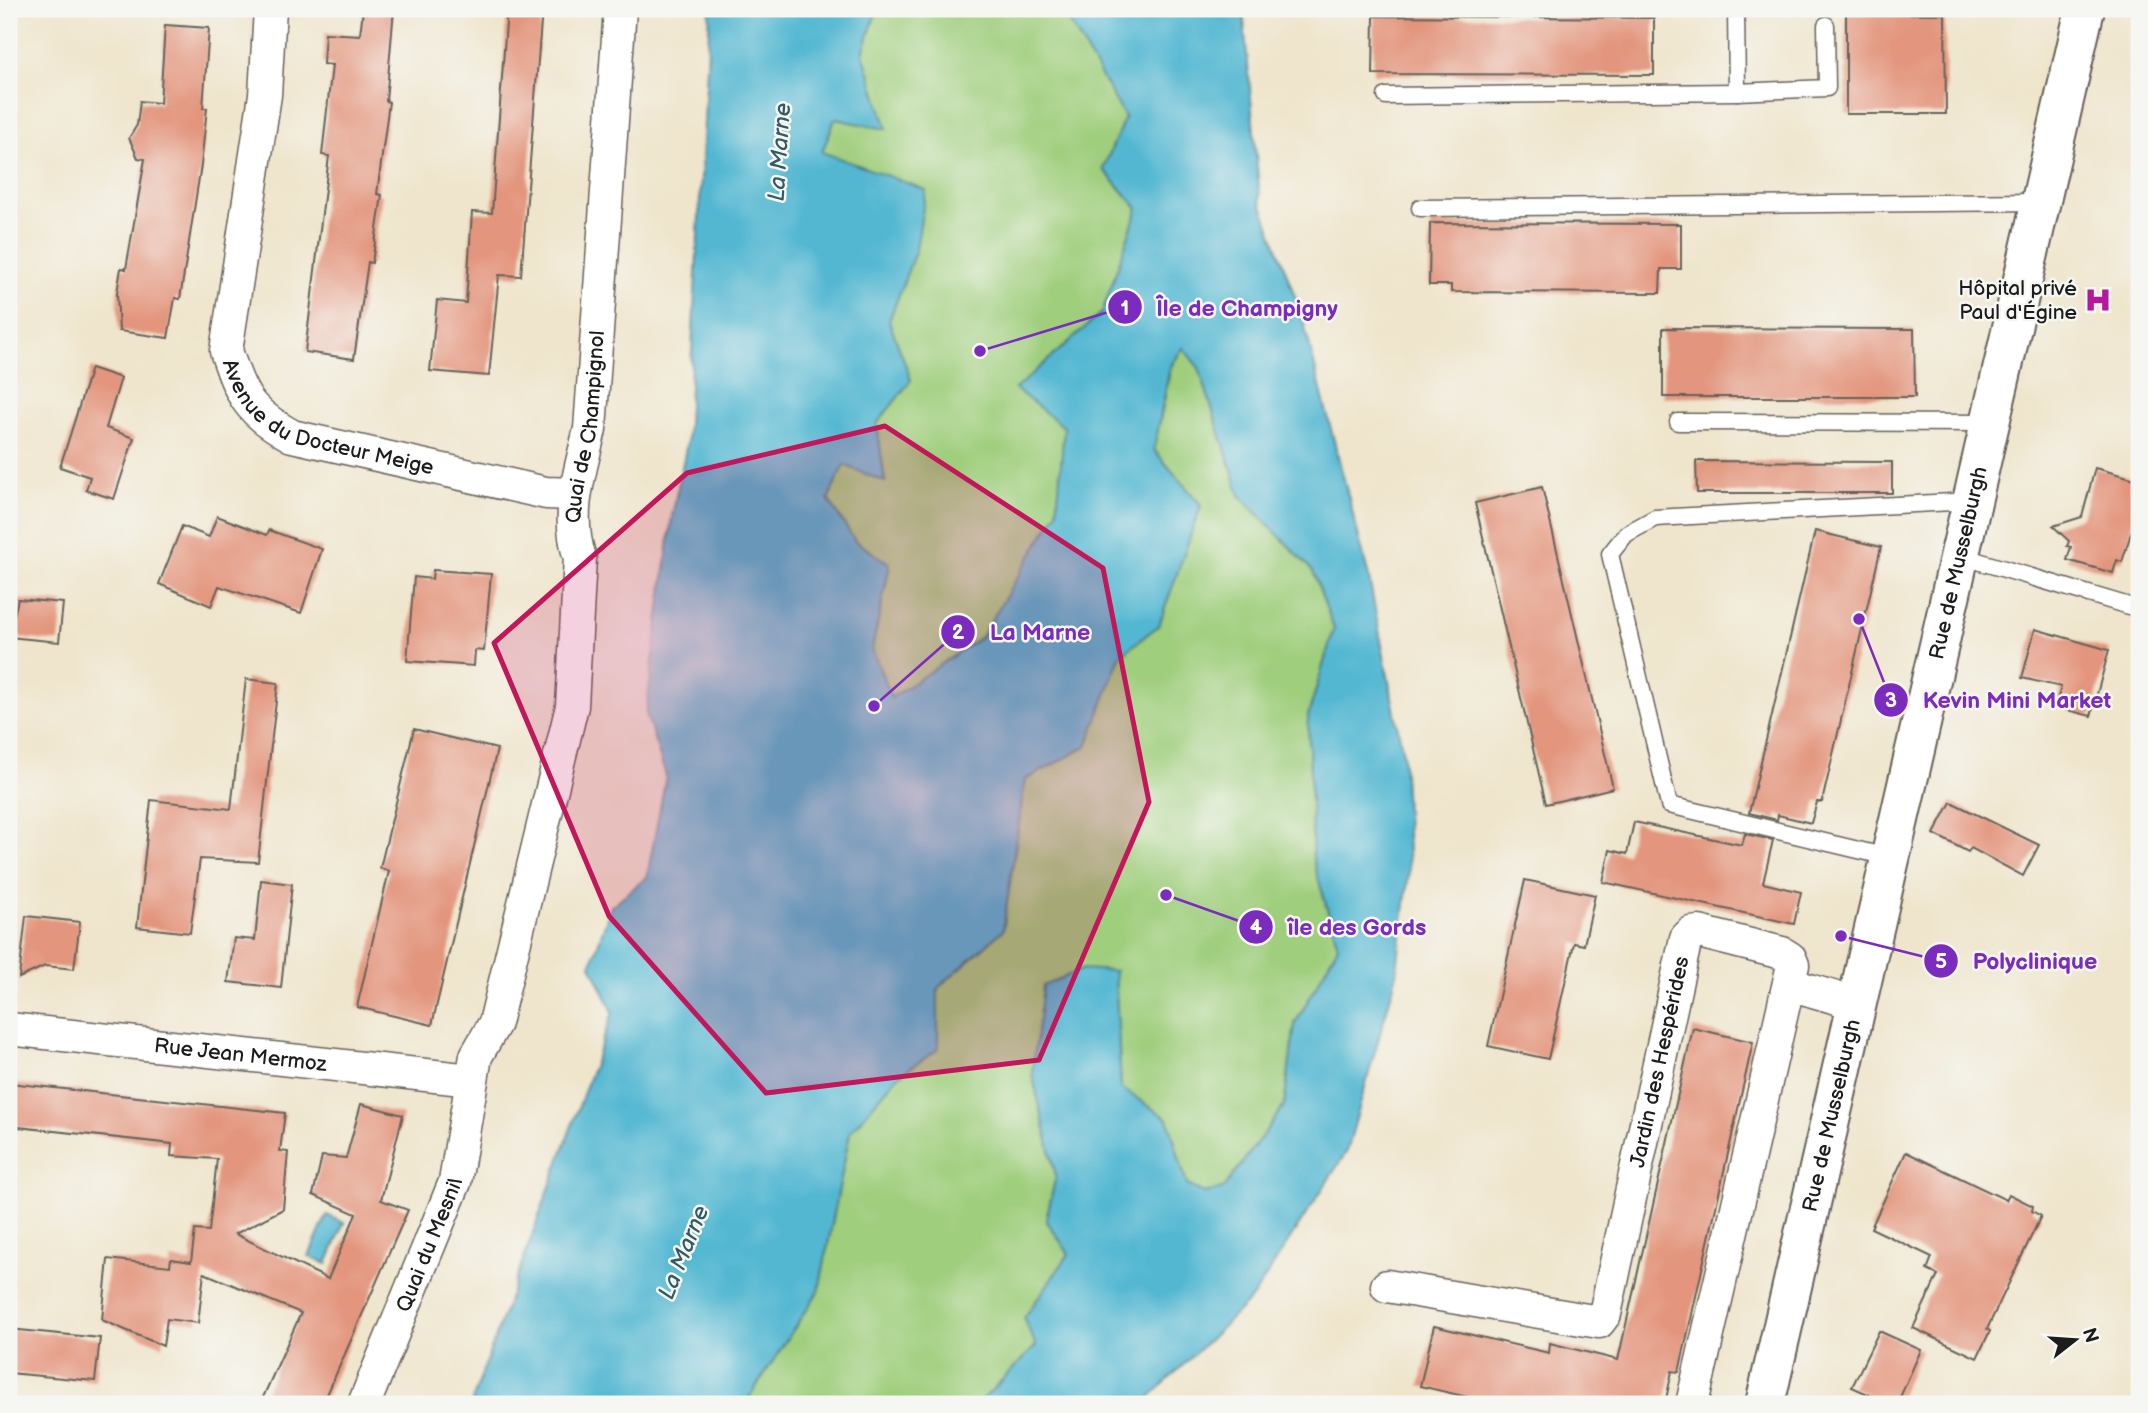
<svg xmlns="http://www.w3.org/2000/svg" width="2148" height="1413" viewBox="0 0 2148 1413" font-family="'Balsamiq Sans',sans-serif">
	<rect width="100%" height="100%" fill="#f6f6f2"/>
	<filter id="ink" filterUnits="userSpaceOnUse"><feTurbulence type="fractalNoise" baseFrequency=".0143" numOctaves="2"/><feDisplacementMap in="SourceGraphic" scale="14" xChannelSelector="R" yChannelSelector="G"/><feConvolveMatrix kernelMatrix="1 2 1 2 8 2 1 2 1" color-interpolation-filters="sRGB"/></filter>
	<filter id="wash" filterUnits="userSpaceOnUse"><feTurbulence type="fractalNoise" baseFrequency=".00686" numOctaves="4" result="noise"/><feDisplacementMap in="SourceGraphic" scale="28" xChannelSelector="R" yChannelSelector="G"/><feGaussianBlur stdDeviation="1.57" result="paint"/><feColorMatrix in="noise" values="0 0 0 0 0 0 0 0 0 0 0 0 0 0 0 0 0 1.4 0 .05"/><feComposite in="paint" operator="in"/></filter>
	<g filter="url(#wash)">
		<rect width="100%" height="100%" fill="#efe5cc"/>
		<g fill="#9fce7c" stroke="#5e754c" stroke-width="2">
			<path d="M877 9H1062L1125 117 1103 169 1138 208 1102 313 1016 389 1065 427 1057 513 981 638 891 698 872 649 890 564 855 541 828 499 844 464 885 481 877 424 911 380 889 321 916 249 822 152 835 119 886 129 863 53Z"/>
			<path d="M1183 348 1199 368 1240 495 1313 571 1334 629 1308 716 1313 860 1338 946 1295 1024 1284 1106 1223 1189 1204 1193 1187 1185 1168 1119 1121 1088 1115 971 1032 1073 1056 1176 1046 1220 1069 1254 1024 1318 1037 1345 978 1404H745L819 1290 850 1132 897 1077 938 1049V988L1003 930 1025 780 1087 746 1120 656 1159 625 1201 505 1154 450 1171 367Z"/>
		</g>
		<g fill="#53b7d2" stroke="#386a77" stroke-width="2">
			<path d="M710 9H877L863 53 887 129 835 119 822 152 926 190 916 249 889 321 911 380 877 424 885 482 844 465 828 499 855 541 890 564 872 649 891 698 981 637 1057 513 1064 427 1015 389 1102 313 1138 208 1103 169 1125 117 1062 9H1243L1260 200 1302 316 1368 573 1403 754 1409 871 1396 977 1347 1151 1252 1298 1143 1404H978L1036 1346 1024 1318 1069 1254 1046 1220 1056 1176 1032 1073 1043 986 1083 969 1115 971 1121 1088 1168 1119 1187 1185 1204 1193 1223 1189 1284 1106 1295 1024 1338 946 1313 860 1308 716 1334 629 1313 571 1240 495 1199 368 1183 348 1170 367 1154 450 1201 505 1159 625 1120 656 1087 746 1025 780 1003 930 938 988V1049L897 1077 850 1132 819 1290 745 1404H471L613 1012 591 965 611 906 647 877 666 776 646 714 672 516 687 443Z"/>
			<path d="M327 1215 344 1223 327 1264 309 1256Z"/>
		</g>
		<g id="blocks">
			<g fill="#e3957d">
				<path d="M363 9H394L386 101 389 102 377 194 382 195 372 263 368 262 354 359 305 352 329 156 322 155 332 65 323 64 325 33 360 35Z"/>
				<path d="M507 9H542L521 276 499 275 489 376 430 371 437 300 466 303 472 212 492 213Z"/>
				<path d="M1846 13 1945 14 1946 114H1846Z"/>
				<path d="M1374 16 1654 18V75L1373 74Z"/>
				<path d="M165 25 209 28 203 108H207L201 165 180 299 175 298 168 338 119 331 117 293 121 268 126 269 145 159 138 158 129 138 137 125 140 101 160 103Z"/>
				<path d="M1430 223 1681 224V269H1661L1660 293 1451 292V285H1429Z"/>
				<path d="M1663 328 1914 329 1915 397H1663Z"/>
				<path d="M91 368 121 378 106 428 134 438 114 499 86 490 90 477 60 467Z"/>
				<path d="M1696 461 1892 462V493H1697Z"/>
				<path d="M2095 468 2139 480V500L2132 530 2122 562 2117 560 2113 573 2067 560 2071 547 2067 546 2069 541 2053 526 2082 517Z"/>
				<path d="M1542 487 1613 788 1546 804 1475 503Z"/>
				<path d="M217 516 267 535 269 530 322 549 301 613 219 586 211 606 159 584 182 526 209 537Z"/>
				<path d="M1815 531 1881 547 1822 802H1817L1811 823 1778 815 1777 820 1749 813Z"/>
				<path d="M433 570 491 574 484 651 475 650 474 666 407 661 414 577 432 579Z"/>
				<path d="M18 599 63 603 59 642 9 637Z"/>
				<path d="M2035 629 2109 650 2091 716 2055 707 2061 687 2022 678Z"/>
				<path d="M246 679 278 683 258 862 200 859 190 933 137 927 151 800 231 809Z"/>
				<path d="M414 729 497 749 432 1025 357 1007 389 871 380 868Z"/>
				<path d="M1951 802 2039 845 2023 876 1971 848 1968 852 1934 834Z"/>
				<path d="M1634 822 1742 845 1745 834 1773 840 1763 883 1801 892 1794 924 1603 882 1610 850 1627 854Z"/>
				<path d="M261 880 292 884 281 988 228 982 234 938 255 940Z"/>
				<path d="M1525 880 1595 895 1584 945 1574 943 1548 1059 1488 1046Z"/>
				<path d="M26 916 80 922 74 969 45 966 19 978Z"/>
				<path d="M1693 1028 1753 1042 1679 1372 1672 1371 1665 1404H1498L1420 1386 1434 1326 1549 1353 1550 1343 1618 1360Z"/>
				<path d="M9 1083 285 1113 280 1151 288 1152 283 1209 235 1234 328 1279 356 1214 313 1195 322 1156 346 1158 361 1104 403 1115 381 1200 408 1210 323 1404H260L301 1313 204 1273 198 1323 167 1319 163 1346 102 1320 108 1259 170 1266 171 1259 191 1262 195 1230 209 1231 217 1159 171 1156 172 1144 9 1126Z"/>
				<path d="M1906 1152 2006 1200 2009 1194 2033 1206 2032 1211 2041 1216 1987 1329 1990 1331 1977 1358 1913 1328 1938 1275 1927 1270 1932 1257 1871 1228Z"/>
				<path d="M9 1329 100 1338 95 1381 9 1373Z"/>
				<path d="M1879 1331 1921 1350 1897 1404H1890L1852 1387Z"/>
			</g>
		</g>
	</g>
	<g filter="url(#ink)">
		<use href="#blocks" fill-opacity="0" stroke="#66625a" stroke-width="2"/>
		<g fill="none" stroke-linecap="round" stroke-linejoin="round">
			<g stroke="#66625a" stroke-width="19">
				<g id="lane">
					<path d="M1736 9 1737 92 1827 88 1826 25"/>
					<path d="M1386 96 1737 92"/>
					<path d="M1420 208 2040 202"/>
					<path d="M1678 422 1991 423"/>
					<path d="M1961 556 2139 609"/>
					<path d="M1892 858 1669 805 1610 554 1626 534 1655 518 1971 501"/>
				</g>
			</g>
			<g stroke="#66625a" stroke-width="35">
				<g id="street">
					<path id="s1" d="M270 9 265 95 226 351C242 398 248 411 292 436L546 493 574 494"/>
					<path d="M1789 984 1857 1004"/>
					<path id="s2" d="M9 1029 471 1080"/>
					<path id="s3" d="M1387 1286 1599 1322 1605 1314 1686 938 1691 933 1699 932 1782 953 1790 958 1793 965 1692 1404"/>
					<path id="s4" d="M364 1404 455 1182 476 1056 495 1023 572 706 580 558C565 514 580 473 590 429L620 9"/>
				</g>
			</g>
			<g stroke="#66625a" stroke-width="42">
				<g id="secondary">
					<path id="s5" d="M1765 1404 2085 9"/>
				</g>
			</g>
			<use href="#lane" stroke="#fff" stroke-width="16"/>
			<use href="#street" stroke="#fff" stroke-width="32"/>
			<use href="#secondary" stroke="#fff" stroke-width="38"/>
		</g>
	</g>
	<path fill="#c2185b" fill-opacity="0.2" stroke="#c2185b" stroke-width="5" stroke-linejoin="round" d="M885 426 1103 568 1149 802 1039 1060 766 1093 609 916 494 643 687 473Z"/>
	<defs>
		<g id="hospital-bare" transform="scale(2.1)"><path d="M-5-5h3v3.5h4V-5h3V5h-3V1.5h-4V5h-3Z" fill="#b5179e" stroke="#f6f6f2" stroke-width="2.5" paint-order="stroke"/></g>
	</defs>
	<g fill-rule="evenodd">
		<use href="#hospital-bare" x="2098" y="300"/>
	</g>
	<g text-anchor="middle" stroke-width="5" stroke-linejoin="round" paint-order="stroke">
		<g font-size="21" fill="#1c1c1c" stroke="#f6f6f2" text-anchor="end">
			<text x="2077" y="295">Hôpital privé<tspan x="2077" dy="24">Paul d'Égine</tspan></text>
		</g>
		<g font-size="21" fill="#1c1c1c" stroke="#f6f6f2">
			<text dy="7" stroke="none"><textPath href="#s1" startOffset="478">Avenue du Docteur Meige</textPath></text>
			<text dy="7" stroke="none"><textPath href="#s4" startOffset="1013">Quai de Champignol</textPath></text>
			<text dy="7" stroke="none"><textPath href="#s5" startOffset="863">Rue de Musselburgh</textPath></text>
			<text dy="7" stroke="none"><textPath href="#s2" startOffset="233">Rue Jean Mermoz</textPath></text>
			<text dy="7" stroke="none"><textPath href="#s3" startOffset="483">Jardin des Hespérides</textPath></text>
			<text dy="7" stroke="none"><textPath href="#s5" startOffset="296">Rue de Musselburgh</textPath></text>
			<text dy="7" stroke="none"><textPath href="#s4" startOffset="172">Quai du Mesnil</textPath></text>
		</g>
		<g font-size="23" font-style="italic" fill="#325a65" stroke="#f6f6f2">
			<text transform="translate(779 152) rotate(-86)" y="8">La Marne</text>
			<text transform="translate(683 1252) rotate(-68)" y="8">La Marne</text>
		</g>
	</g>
	<path fill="none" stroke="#7b2cbf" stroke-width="2.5" d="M980 351L1125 307M874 706L958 632M1859 619L1891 700M1166 895L1256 927M1841 936L1941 961"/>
	<g fill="#7b2cbf" stroke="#f6f6f2" stroke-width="2.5">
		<circle cx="980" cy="351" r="7"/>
		<circle cx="874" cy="706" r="7"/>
		<circle cx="1859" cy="619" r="7"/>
		<circle cx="1166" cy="895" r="7"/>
		<circle cx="1841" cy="936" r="7"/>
		<circle cx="1125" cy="307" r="18"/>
		<circle cx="958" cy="632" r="18"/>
		<circle cx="1891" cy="700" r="18"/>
		<circle cx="1256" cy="927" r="18"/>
		<circle cx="1941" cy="961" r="18"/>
	</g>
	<g font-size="21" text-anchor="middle" font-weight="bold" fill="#fff">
		<text x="1125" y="315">1</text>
		<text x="958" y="639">2</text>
		<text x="1891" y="707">3</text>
		<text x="1256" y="934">4</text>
		<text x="1941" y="968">5</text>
	</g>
	<g font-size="23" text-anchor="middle" font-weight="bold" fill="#7b2cbf" stroke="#f6f6f2" stroke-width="5" stroke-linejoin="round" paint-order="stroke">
		<text x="1247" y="316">Île de Champigny</text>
		<text x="1040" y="640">La Marne</text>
		<text x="2017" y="708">Kevin Mini Market</text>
		<text x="1357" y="935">île des Gords</text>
		<text x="2035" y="969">Polyclinique</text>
	</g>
	<rect width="2148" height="1413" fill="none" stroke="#f6f6f2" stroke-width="35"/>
	<g transform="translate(2075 1340) rotate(73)" stroke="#f6f6f2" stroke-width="5" paint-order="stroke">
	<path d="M0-5L12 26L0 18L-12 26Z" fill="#1c1c1c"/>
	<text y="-10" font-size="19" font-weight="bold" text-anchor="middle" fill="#1c1c1c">N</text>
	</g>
</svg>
